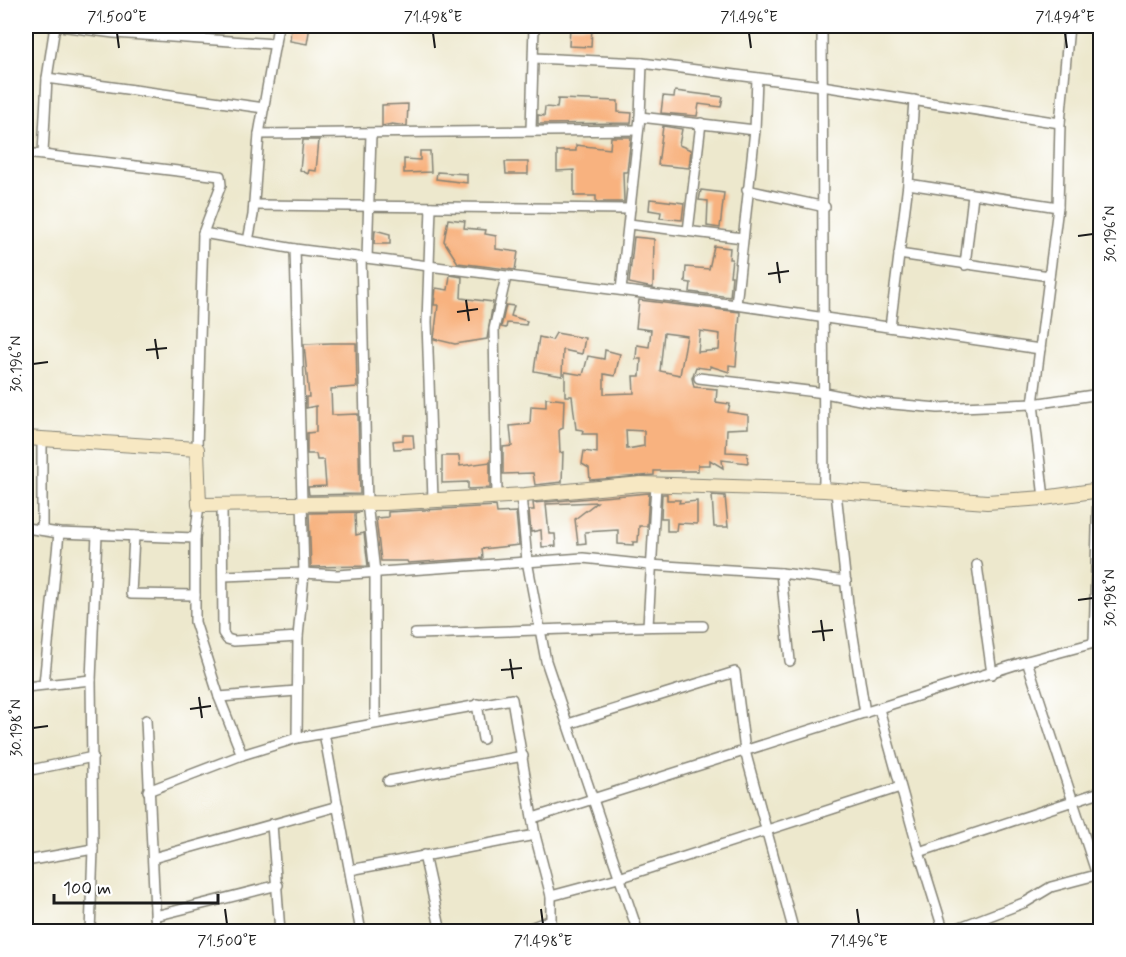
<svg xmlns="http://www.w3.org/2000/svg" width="1126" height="957" viewBox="0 0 1126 957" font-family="Mynerve,sans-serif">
	<rect width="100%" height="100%" fill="#fff"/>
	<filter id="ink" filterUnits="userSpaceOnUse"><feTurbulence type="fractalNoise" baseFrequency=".0167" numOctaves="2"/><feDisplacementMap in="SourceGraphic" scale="12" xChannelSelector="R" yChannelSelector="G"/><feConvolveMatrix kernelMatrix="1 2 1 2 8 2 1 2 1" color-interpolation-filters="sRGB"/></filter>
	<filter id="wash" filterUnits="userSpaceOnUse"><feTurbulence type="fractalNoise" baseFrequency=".008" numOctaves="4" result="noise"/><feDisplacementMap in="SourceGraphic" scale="24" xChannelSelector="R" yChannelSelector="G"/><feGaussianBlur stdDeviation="1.35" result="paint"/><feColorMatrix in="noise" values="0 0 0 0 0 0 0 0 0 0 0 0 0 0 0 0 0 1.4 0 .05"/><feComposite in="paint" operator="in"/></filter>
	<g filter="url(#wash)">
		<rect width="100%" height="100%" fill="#ede8cd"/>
		<g id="blocks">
			<g fill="#f8b27f" fill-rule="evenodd">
				<path d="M291 26H310L307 44 290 41Z"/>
				<path d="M570 26H592L591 47 569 46Z"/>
				<path d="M675 91 723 97 721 107 699 104 697 116 661 113 663 96 674 97Z"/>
				<path d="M558 99 618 101V112L632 113 631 123 538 124V115L544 116 545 107 557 108Z"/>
				<path d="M408 104 407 126 392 124 382 126V105Z"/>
				<path d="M663 126 682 129 679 145 691 150 689 168 658 165Z"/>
				<path d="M611 137H631L627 172H623L624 202H596V196H574V170L557 171V151H576V145L610 149Z"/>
				<path d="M303 140H319L316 171 309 170 308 174 300 170Z"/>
				<path d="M420 151H430L431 172 404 173V159L420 160Z"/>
				<path d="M505 162H528V174H506Z"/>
				<path d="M437 172 467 174V183L436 179Z"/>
				<path d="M701 190 724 193 720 228 707 226 708 201 699 200Z"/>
				<path d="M650 199 684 203 682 220 660 218 661 212 649 210Z"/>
				<path d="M448 219 465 221 464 228 486 230 485 234 496 236V249L518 252 515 270 458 263 444 241Z"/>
				<path d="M375 230 390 234V244H374Z"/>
				<path d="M634 237 654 239 653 288 629 283Z"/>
				<path d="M714 246 730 248 729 259H732L730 276H732L730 297 690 292 691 283 685 282 686 267 709 269Z"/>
				<path d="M450 275 462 277 461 298 493 302 487 339 455 344 434 339 438 305H434L436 288 448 290Z"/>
				<path d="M639 300 740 312 736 366 729 365V372L710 366V369L696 367 692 378 694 387 717 389 716 402 730 404 728 412 748 415V428L727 429 726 452 747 453 748 463 722 460 723 468 710 460V465H698V471H654V475L590 480 589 468 582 464 584 451 597 453V434H582L583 430 576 429 572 396H565V372L583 375 588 356 604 359 605 350 620 354 615 376 604 374V394L634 393 633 376H640L641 359H636L637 345 649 347 651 330 636 328ZM700 331 720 334 719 350 698 352ZM664 333 687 336 680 375 660 371ZM626 430 644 431V446L627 449Z"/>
				<path d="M506 305 514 306 511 316 527 321 526 325 507 323 506 328 501 327Z"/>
				<path d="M556 333 585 338 582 354 563 350 562 376 534 371 539 337 552 340Z"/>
				<path d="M331 343H356L357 387 331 389 332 415 358 414 360 494 309 495 308 487 326 486 324 460H317L316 454H307V433L316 432V406L306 408V397H309L304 344Z"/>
				<path d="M546 398 564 400 563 428 559 430 560 453 563 452 562 482 535 485 533 473 503 474V447L512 446 510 426 530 424 531 406 546 407Z"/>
				<path d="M403 435H413L414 448 394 449 393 441 403 440Z"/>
				<path d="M442 456H459L460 466 490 462V488L468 489V482L442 483Z"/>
				<path d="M649 493 647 526H639L638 542H633V545L618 544V530L585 532 586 543 578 544 575 519 597 502 546 504 549 534H555L556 546 542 547 541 530 531 532 529 510H534L533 503Z"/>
				<path d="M662 494H667V500H680L679 503 697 501V524L677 523 676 531H667V518H661Z"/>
				<path d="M712 495 725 496 728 527H714Z"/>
				<path d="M496 506 497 513 516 512 519 545 482 549 483 558 408 563 407 561H381L376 518 388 517V512Z"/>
				<path d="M361 512 355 514 356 535 364 533 368 566 311 567 309 513Z"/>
			</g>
		</g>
	</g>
	<g filter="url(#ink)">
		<use href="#blocks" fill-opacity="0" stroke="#848274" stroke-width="1.5"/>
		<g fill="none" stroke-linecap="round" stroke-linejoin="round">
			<g stroke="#848274" stroke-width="12">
				<g id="street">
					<path d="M60 26 114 33 275 44"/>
					<path d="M278 26 259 134 638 130"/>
					<path d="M822 26 824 490"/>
					<path d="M534 58 642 63 822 86 1060 123"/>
					<path d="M47 78 55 26"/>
					<path d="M640 117 755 130"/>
					<path d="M531 130 534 26"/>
					<path d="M26 153 220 176 221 185 203 233 197 449"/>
					<path d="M43 153 47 78 264 108"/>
					<path d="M908 184 1058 207"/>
					<path d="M747 190 825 207"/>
					<path d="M254 205 630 209"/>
					<path d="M431 207 427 322 433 500"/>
					<path d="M629 224 743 238"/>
					<path d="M688 231 701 123"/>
					<path d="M203 233 295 249 736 305 1040 349"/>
					<path d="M248 241 253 215 259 134"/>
					<path d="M295 249 304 573 298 637 297 738"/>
					<path d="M899 254 1049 276"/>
					<path d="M361 258 367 503 375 572V723"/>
					<path d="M367 258 371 134"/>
					<path d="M965 265 973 195"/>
					<path d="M621 290 640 117 642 63"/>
					<path d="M736 305 755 130 757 78"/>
					<path d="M890 327 908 184 914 100"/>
					<path d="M699 378 825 393 870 402 938 408 1033 404 1100 394"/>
					<path d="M836 492 848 604 865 713"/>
					<path d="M521 495 527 561 546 661 638 932"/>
					<path d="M497 496 494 329 506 277"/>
					<path d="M1044 498 1033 404 1058 207 1060 123 1069 26"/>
					<path d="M222 504 223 633 227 639 234 641 298 637"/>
					<path d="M199 505 195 538V622L219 697 242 755"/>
					<path d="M26 528 59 533 195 538"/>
					<path d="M42 530V438"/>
					<path d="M134 536 131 594 195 595"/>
					<path d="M977 565 992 674"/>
					<path d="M781 573 790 661"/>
					<path d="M223 576 304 573 337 575 583 558 649 565 781 573 846 581"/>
					<path d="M648 626 656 485"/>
					<path d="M415 634C511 632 607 626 703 626"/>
					<path d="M1027 661 1100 884"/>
					<path d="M44 684 59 533"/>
					<path d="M26 687 91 680"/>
					<path d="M219 697 297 691"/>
					<path d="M477 704 483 739"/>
					<path d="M879 709 919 852 944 932"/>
					<path d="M146 720 156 932"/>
					<path d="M568 724 735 672 745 751 794 932"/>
					<path d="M324 733 361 932"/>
					<path d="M26 771 93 757"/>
					<path d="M388 781 523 756"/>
					<path d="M148 791 242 755 297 738 512 699 535 835 551 896V920L519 932"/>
					<path d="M533 818 1027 661 1094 643 1098 491"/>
					<path d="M272 824 280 932"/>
					<path d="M919 852 1100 792"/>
					<path d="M424 855 441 932"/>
					<path d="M153 858 338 806"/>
					<path d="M26 861 93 849"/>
					<path d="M350 870 535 835"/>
					<path d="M551 896 622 877 900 787"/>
					<path d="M155 916 278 885"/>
					<path d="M90 932 93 849 91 680 97 534"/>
					<path d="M663 932 711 928 715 932"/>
					<path d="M947 932 1026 902 1051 887 1100 874"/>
				</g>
			</g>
			<g stroke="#848274" stroke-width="16">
				<path id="secondary" d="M26 438 197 449 199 505 385 503 525 495 641 484 824 490 987 502 1044 498 1100 490"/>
			</g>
			<use href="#street" stroke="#fff" stroke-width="9"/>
			<use href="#secondary" stroke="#f7e8c3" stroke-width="14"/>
		</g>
	</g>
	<path fill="none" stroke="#1c1c1c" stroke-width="2" d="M117 33 119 48M433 33 435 48M749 33 751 48M1065 33 1067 48M1078 236 1093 234M777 262 780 283M768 274 789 271M466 300 469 321M457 312 478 309M155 339 158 359M146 350 167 348M33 364 48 362M1078 600 1093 598M821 620 824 641M812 632 833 630M510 659 513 679M501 670 522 668M199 697 202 718M190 709 211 706M33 728 48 726M225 909 227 924M541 909 543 924M857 909 859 924"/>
	<rect width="1126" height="957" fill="none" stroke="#fff" stroke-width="66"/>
	<path d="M54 894v9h164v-9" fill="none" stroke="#1c1c1c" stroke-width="3"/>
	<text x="63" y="894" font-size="18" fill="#1c1c1c" stroke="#ffffff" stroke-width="4.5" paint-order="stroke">100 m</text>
	<rect x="33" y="33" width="1060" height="891" fill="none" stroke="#1c1c1c" stroke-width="2"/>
	<g font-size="15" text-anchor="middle" fill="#1c1c1c">
		<text x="117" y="22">71.500°E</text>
		<text x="433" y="22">71.498°E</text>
		<text x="749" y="22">71.496°E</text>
		<text x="1065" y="22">71.494°E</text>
		<text transform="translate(1110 234) rotate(-90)" y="5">30.196°N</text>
		<text transform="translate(16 364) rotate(-90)" y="5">30.196°N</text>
		<text transform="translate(1110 598) rotate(-90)" y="5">30.198°N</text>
		<text transform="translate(16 728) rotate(-90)" y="5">30.198°N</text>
		<text x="227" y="946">71.500°E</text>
		<text x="543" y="946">71.498°E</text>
		<text x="859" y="946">71.496°E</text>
	</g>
</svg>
